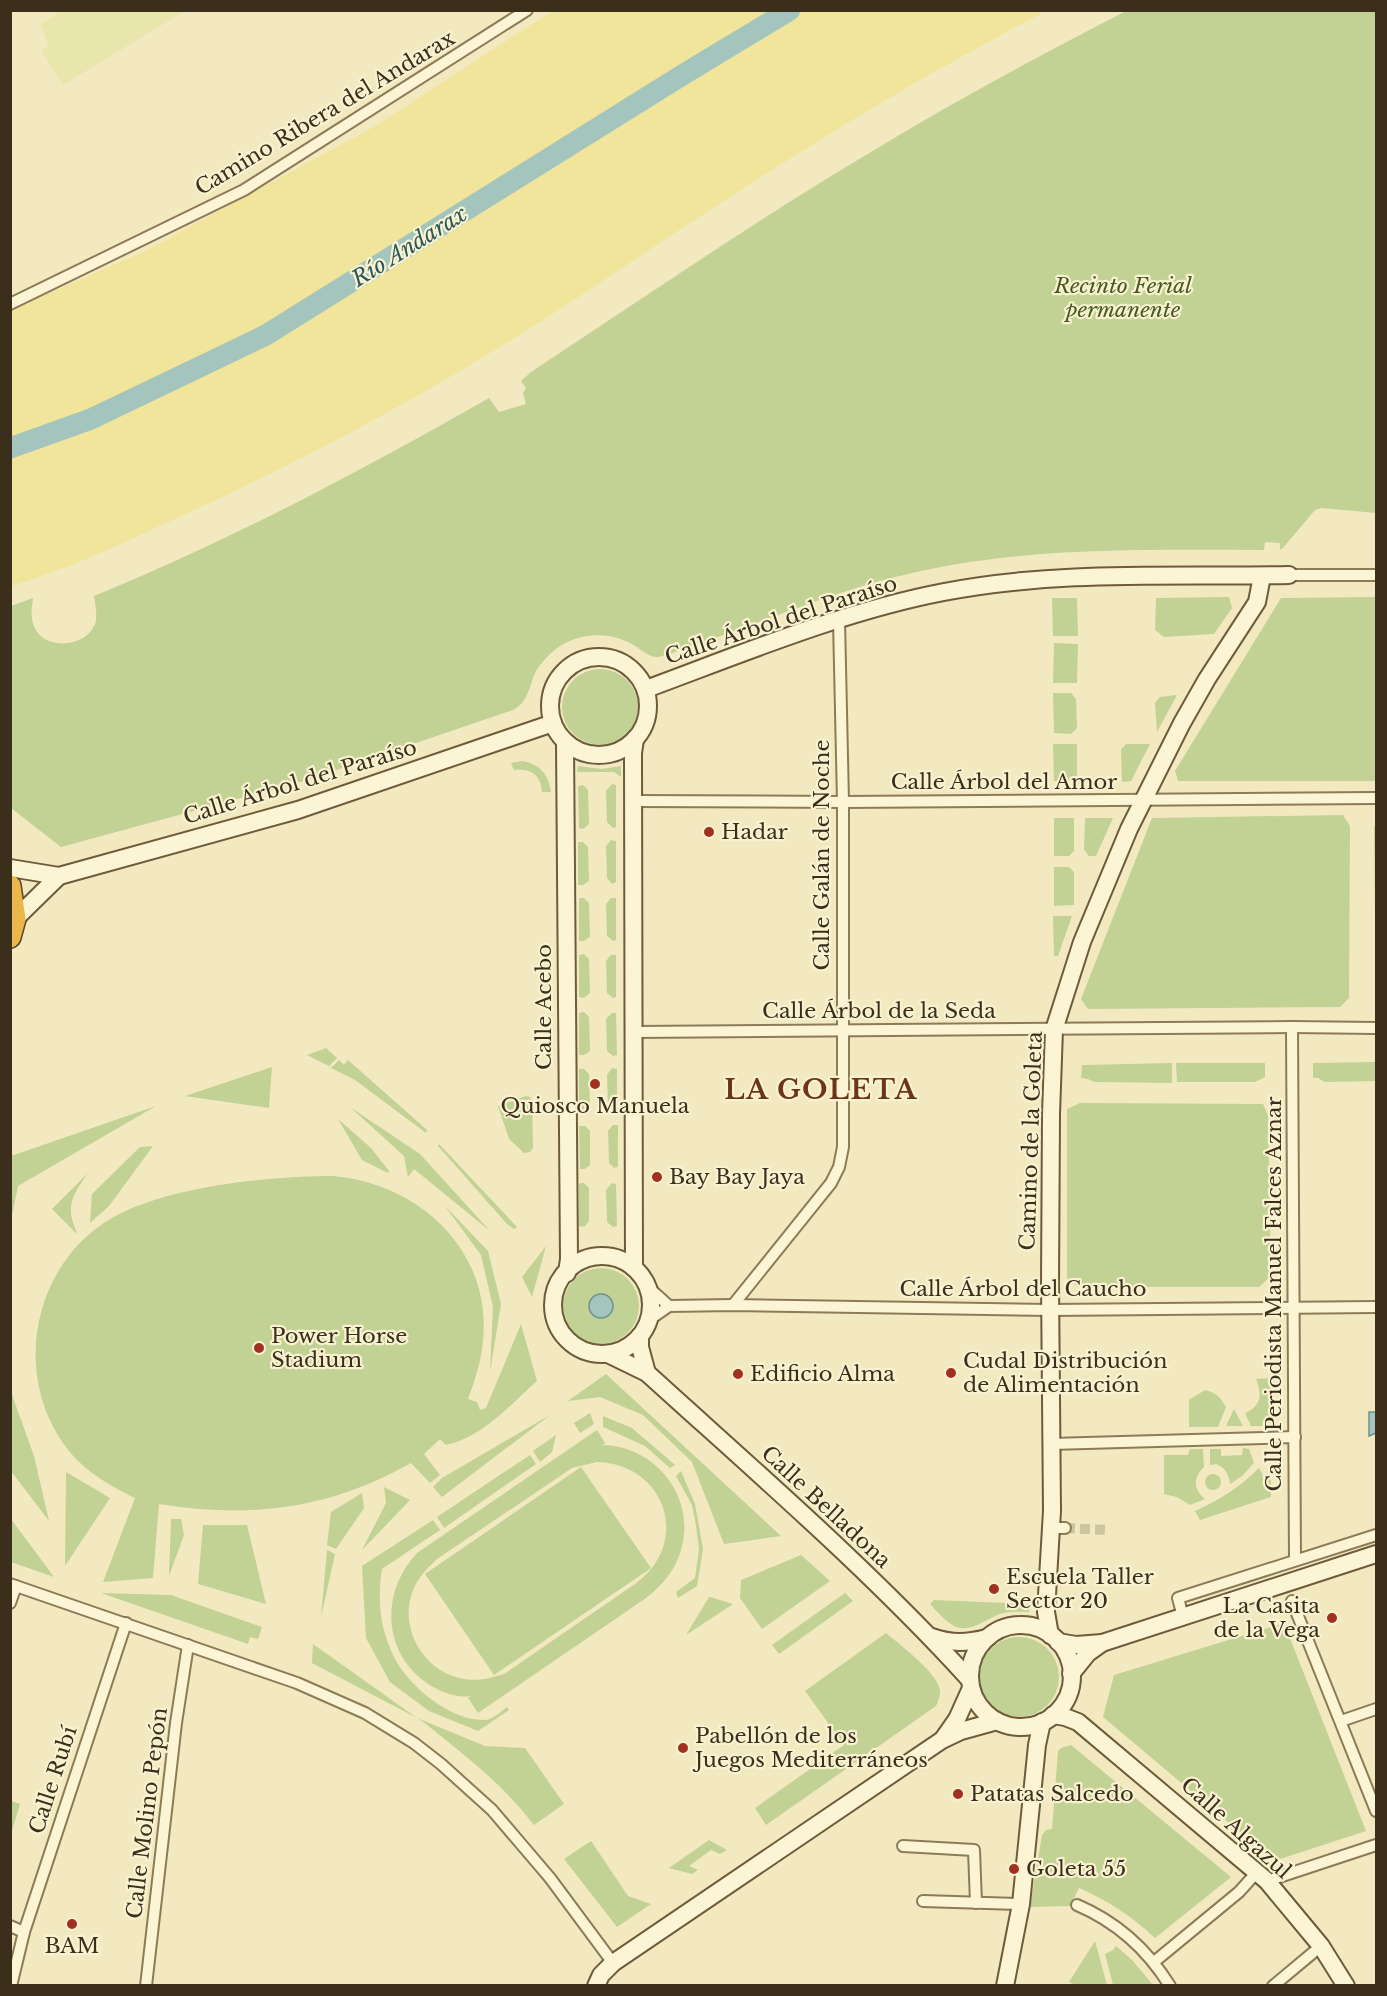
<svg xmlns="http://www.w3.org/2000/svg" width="1387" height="1996" viewBox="0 0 1387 1996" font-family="'Libre Baskerville',serif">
	<rect width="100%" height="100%" fill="#f2e9c1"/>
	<path fill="#e8e6ad" d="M57 11H185L63 85 41 50 48 46 41 24 58 13Z"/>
	<g fill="#c2d194" fill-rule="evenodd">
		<path d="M1128 10 1376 11V513L1321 508 1315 510 1282 549H1280V543L1265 542 1264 550C1141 550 1016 546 895 577 833 593 774 617 715 638 696 644 678 652 659 657 648 658 640 648 630 643 606 630 572 633 551 653 546 658 540 664 536 671 529 685 529 702 513 710L304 781 61 847 11 808V606L33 598C32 608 30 617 34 626 43 651 86 648 95 624 98 615 95 605 94 596 231 540 361 471 489 398L499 412 526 404 523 393 526 388 521 381 531 372C642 299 752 223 866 155 951 103 1039 56 1128 10Z"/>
		<path d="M1229 597 1232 608 1214 634 1164 637 1155 630 1156 598Z"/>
		<path d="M1376 597V781H1178L1175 771 1281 598Z"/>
		<path d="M1052 598H1077L1078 636H1053Z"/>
		<path d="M1054 643 1078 644 1077 683H1053Z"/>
		<circle cx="600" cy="707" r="38"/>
		<path d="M1053 693H1071L1076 699 1077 728 1071 734 1054 733Z"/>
		<path d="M1177 695 1157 732 1155 703 1160 697Z"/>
		<path d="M1053 744H1077V781H1054Z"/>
		<path d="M1126 744H1150L1131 781 1122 782 1121 750Z"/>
		<path d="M522 761C540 764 549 775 551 792H542C541 775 531 768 514 770L511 763Z"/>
		<path d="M578 766 602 769 621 766V777L614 772H577Z"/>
		<path d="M612 784 616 785V827L613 828 607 822 606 791Z"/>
		<path d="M583 785 588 790 589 824 583 829 579 828 578 786Z"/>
		<path d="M1343 815 1350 826 1349 998 1340 1007 1088 1009 1081 999 1152 818Z"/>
		<path d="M1054 818H1074V851L1069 856H1054Z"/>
		<path d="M1085 818H1113L1096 856H1089L1084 850Z"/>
		<path d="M1376 824V999L1374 827Z"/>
		<path d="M611 840 616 841V882L612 884 607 878 606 846Z"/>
		<path d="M578 842H583L588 847 589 881 583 885H578Z"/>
		<path d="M1054 867H1069L1074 872V905L1054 906Z"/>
		<path d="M579 898H584L589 903 590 937 584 941H579Z"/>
		<path d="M611 898H616V940L613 941 607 936 606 904Z"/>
		<path d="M1053 916H1072L1058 956H1054Z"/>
		<path d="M584 954 589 959 590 993 584 998 579 997V955Z"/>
		<path d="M611 955H616V997L613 998 607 993 606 961Z"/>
		<path d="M584 1012 589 1017 590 1051 584 1055H579V1013Z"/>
		<path d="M612 1013H616L617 1055 613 1056 607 1051 606 1019Z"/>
		<path d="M326 1048 337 1058 329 1066 307 1055Z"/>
		<path d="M339 1060 344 1065 348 1060 427 1130 426 1133 355 1080 331 1068Z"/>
		<path d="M1376 1062V1081L1325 1082 1318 1078H1313V1063Z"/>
		<path d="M1172 1063V1083L1094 1082 1088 1079 1081 1078 1082 1065Z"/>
		<path d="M1176 1063H1265V1077L1255 1082H1177Z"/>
		<path d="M272 1067 269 1108 185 1096Z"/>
		<path d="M612 1068 617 1069V1111L613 1112 608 1107 607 1075Z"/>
		<path d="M579 1069H584L589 1074 590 1108 584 1112H579Z"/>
		<path d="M526 1096 530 1097 532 1101 533 1148 530 1152 524 1153 509 1139 498 1106Z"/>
		<path d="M1080 1103 1263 1104 1268 1115 1271 1276 1259 1287H1078L1067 1278V1109Z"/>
		<path d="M156 1106 18 1186 11 1220V1156Z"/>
		<path d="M350 1107 420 1154 490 1231 414 1169 408 1177 404 1156Z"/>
		<path d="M338 1119 371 1148 389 1171 388 1173 362 1160Z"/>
		<path d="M613 1125H618V1167L614 1168 609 1163 608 1131Z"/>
		<path d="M579 1126H585L590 1131V1165L585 1169H580Z"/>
		<path d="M439 1144 517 1227 514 1229 507 1224 438 1146Z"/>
		<path d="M153 1146 109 1206 90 1223 92 1194 140 1147Z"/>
		<path d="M88 1173C71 1197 65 1207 78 1235L52 1209Z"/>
		<path d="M334 1176C420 1184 492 1251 483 1341 481 1362 475 1380 468 1399L477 1402 480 1410 486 1408 521 1324 537 1381C511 1404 482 1438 446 1445L440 1439 424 1454 440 1475 430 1483 411 1463C330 1509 250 1519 159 1504L153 1578 103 1582 135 1498C114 1488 95 1477 78 1461 9 1390 27 1267 112 1218 167 1186 271 1176 334 1176Z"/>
		<path d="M581 1183H584L589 1188V1221L585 1226 581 1227 579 1225V1184Z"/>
		<path d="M612 1183 616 1184 617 1226 613 1227 607 1222 606 1190Z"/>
		<path d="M445 1206 488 1251 501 1304 490 1372 493 1307 481 1255Z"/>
		<path d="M546 1246 532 1297 522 1277Z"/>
		<circle cx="601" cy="1306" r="38"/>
		<path d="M606 1374 781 1536 724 1544 692 1462 643 1415 600 1397 568 1401Z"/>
		<path d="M1271 1378V1426H1251L1245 1413C1262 1406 1262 1394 1256 1379Z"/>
		<path d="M1205 1390C1217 1393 1220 1397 1226 1407L1218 1427H1189V1400Z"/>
		<path d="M11 1392 34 1456 49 1521 11 1471Z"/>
		<path d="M1234 1409 1243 1426H1226Z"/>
		<path d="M590 1413 594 1424 580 1433 574 1423Z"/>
		<path d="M550 1415 442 1497 433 1487 442 1478Z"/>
		<path d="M603 1416 632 1428 675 1465 670 1468 645 1446 603 1427Z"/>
		<path d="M597 1430 605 1443 603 1445C654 1446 695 1495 682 1546 677 1568 664 1584 646 1598L478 1713 468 1698 471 1696C459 1698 446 1694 435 1688 383 1660 378 1594 417 1553ZM597 1462C666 1464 692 1543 635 1584L504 1674C489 1679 474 1682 459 1678 419 1668 396 1621 416 1584 421 1574 429 1567 437 1559L572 1468Z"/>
		<path d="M556 1435 552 1452 540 1462 533 1451Z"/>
		<path d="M1243 1448 1249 1449 1254 1463 1242 1476 1230 1484C1229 1475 1226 1468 1216 1464L1210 1465V1449H1221V1456L1242 1455Z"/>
		<path d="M1190 1449H1203L1204 1467C1193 1478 1193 1489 1205 1499L1190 1505 1177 1497 1164 1494V1455H1188Z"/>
		<path d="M530 1455 536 1464 444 1528 437 1517Z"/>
		<path d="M581 1467 651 1568 494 1675 425 1574Z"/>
		<path d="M1259 1468 1264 1477 1271 1480V1497L1200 1520 1195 1511C1220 1500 1240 1487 1259 1468Z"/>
		<path d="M681 1471 695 1504 703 1549 697 1586 678 1598 676 1592 695 1578 699 1549 696 1525 692 1505 676 1476Z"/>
		<path d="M66 1472 110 1498 65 1566Z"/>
		<circle cx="1213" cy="1482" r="8"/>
		<path d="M384 1487 410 1500 362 1550 386 1503Z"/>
		<path d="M362 1493 364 1508 336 1549 327 1545 331 1512Z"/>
		<path d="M10 1519H11L54 1577 11 1562Z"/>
		<path d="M171 1519H181L184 1535 169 1576Z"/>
		<path d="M433 1520 440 1530 382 1569C377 1599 380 1628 393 1655 407 1685 449 1720 483 1720 491 1721 501 1712 507 1707L509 1710 478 1731 429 1711 390 1682 366 1638 362 1566Z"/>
		<path d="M203 1525H247L266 1604 198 1584Z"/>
		<path d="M327 1550 335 1554 321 1617Z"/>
		<path d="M801 1555 830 1581 762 1629 740 1598 741 1580Z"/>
		<path d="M101 1593 171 1595 262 1627 258 1639 250 1637 248 1644Z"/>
		<path d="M845 1593 853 1601 779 1654 772 1645Z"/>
		<path d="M710 1597 733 1604 686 1635 709 1597Z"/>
		<path d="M934 1600 1030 1604 1029 1612C1019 1612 1010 1611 1000 1614 985 1619 968 1636 951 1624 943 1619 936 1610 930 1604Z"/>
		<path d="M1284 1623 1366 1831 1274 1861 1103 1717 1114 1675Z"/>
		<path d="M886 1633C900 1645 940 1674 940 1692 940 1696 938 1702 936 1706L766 1825 755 1808 844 1745 805 1691Z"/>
		<circle cx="1019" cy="1677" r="40"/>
		<path d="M313 1644 417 1718 485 1746 525 1748 564 1804 534 1825C502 1783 462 1753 422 1721L417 1718 312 1663Z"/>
		<path d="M1071 1745 1231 1877 1155 1938C1133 1917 1107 1900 1079 1888L1070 1906 1030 1907 1042 1835 1046 1830 1052 1829 1058 1751 1061 1748Z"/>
		<path d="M11 1801 20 1804 11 1834 10 1801Z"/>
		<path d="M709 1840 727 1850 720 1854 711 1850 689 1866 698 1870 692 1874 669 1868Z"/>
		<path d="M591 1841 628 1896 651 1904 617 1927 564 1859Z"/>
		<path d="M1095 1941 1107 1985H1075L1069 1982Z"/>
		<path d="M1116 1946 1132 1960 1153 1985H1113L1105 1954 1113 1950Z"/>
	</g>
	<path fill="#f0e59b" d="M554 10 1046 11C941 66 838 127 738 192 662 240 589 292 513 339 417 399 316 453 214 501 147 531 81 566 11 586V310L145 251 372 128Z"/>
	<g fill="#a4c4be" stroke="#6a938e" stroke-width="1.5">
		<circle cx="601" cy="1306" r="12"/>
		<path d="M1369 1412H1376V1433L1369 1436Z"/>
	</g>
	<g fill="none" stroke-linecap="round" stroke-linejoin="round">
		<path stroke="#a4c4be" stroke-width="21" d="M10 448 91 419 266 335 684 74 790 10"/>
		<path stroke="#cdc4a0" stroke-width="10" stroke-dasharray="10 5" stroke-linecap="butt" d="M1065 1528 1108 1530"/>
		<g stroke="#8d7b57" stroke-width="14">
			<g id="street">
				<path d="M10 304 244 190 527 10"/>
				<path d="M1289 575H1376"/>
				<path d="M633 801 843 802 1376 798"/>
				<path d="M1292 1027 1295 1560"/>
				<path d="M633 1032 1292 1027 1376 1028"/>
				<path d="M649 1288 669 1306 649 1320"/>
				<path d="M733 1305 831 1183 839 1167 843 1147V802L839 620"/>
				<path d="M669 1306 733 1305 1050 1310 1376 1307"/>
				<path d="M1051 1444 1295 1437"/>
				<path d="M1052 1528H1065"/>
				<path d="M10 1584 297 1683 365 1713 414 1743 441 1764 492 1810 550 1878 613 1963"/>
				<path d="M1292 1601 1376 1811"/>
				<path d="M10 1603 16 1586"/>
				<path d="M1183 1617 1178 1598 1376 1535"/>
				<path d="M1341 1721 1376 1709"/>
				<path d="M903 1846 974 1850 976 1903"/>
				<path d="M1267 1881 1376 1845"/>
				<path d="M923 1901 1021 1904"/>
				<path d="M1077 1905C1117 1922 1147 1949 1170 1986"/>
				<path d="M10 1926 24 1932"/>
				<path d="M1154 1962 1239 1892 1257 1872"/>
				<path d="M11 1986 24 1932 126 1623"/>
				<path d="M146 1986 176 1723 188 1645"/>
				<path d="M1273 1986 1321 1946"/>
			</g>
		</g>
		<g stroke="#6f5b3a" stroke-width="20">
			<g id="secondary">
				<circle cx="599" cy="706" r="49"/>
				<path d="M646 689C741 654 844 611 944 592 1057 570 1174 577 1289 575"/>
				<path d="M565 742 569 1259 567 1273"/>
				<path d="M10 868 59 876 298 810 553 723"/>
				<path d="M15 919 59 876"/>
				<circle cx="602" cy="1305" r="49"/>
				<path d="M634 1268 633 753 635 739"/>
				<path d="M640 1336V1347L647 1373"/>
				<path d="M608 1354 647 1373C756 1472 871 1571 970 1680"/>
				<circle cx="1021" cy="1676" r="51"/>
				<path d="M1050 1635 1046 1612 1052 1511 1050 1284 1051 1114 1054 1030 1082 942 1129 829 1182 723 1207 679 1257 602 1262 576"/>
				<path d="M932 1637C952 1644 967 1643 987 1638"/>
				<path d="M1058 1642 1076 1645 1102 1643 1376 1554"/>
				<path d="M1071 1674 1088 1653 1102 1643"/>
				<path d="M1053 1715 1065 1717 1078 1722 1267 1881 1321 1946 1346 1986"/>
				<path d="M943 1739 957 1719 971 1688"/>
				<path d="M596 1986 601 1975 613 1963 942 1740 961 1731 997 1721"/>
				<path d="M1005 1986 1021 1904 1037 1745 1042 1722"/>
			</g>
		</g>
		<g stroke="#5a472b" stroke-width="24">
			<path id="highway" d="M10 886 15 919 10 937"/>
		</g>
		<use href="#street" stroke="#fcf5d5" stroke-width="10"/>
		<use href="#secondary" stroke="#fcf5d5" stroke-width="16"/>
		<use href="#highway" stroke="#e9b74a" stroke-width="21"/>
	</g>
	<g fill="#a23021" stroke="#f9f2d1" stroke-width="2">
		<circle cx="709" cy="832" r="6"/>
		<circle cx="595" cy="1084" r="6"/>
		<circle cx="657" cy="1177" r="6"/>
		<circle cx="259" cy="1348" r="6"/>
		<circle cx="951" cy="1373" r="6"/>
		<circle cx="738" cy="1374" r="6"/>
		<circle cx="994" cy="1589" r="6"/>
		<circle cx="1332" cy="1618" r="6"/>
		<circle cx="683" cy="1748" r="6"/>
		<circle cx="958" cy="1794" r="6"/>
		<circle cx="1014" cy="1869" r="6"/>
		<circle cx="72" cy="1924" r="6"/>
	</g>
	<g text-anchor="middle" stroke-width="4.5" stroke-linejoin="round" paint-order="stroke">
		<g font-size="21" fill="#3b2f1c" stroke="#f9f2d1">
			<text transform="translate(325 113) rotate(-31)" y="7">Camino Ribera del Andarax</text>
			<text transform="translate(781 620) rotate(-18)" y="7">Calle Árbol del Paraíso</text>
			<text transform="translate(300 782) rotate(-17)" y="7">Calle Árbol del Paraíso</text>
			<text x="1004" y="789">Calle Árbol del Amor</text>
			<text transform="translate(822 855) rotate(-90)" y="7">Calle Galán de Noche</text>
			<text transform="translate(544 1007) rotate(-90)" y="7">Calle Acebo</text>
			<text x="879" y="1018">Calle Árbol de la Seda</text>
			<text transform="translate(1031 1141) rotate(-88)" y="7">Camino de la Goleta</text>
			<text x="1023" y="1296">Calle Árbol del Caucho</text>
			<text transform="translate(1274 1294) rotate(-90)" y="7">Calle Periodista Manuel Falces Aznar</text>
			<text transform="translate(826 1507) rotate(43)" y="7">Calle Belladona</text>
			<text transform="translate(53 1780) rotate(-72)" y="7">Calle Rubí</text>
			<text transform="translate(147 1813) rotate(-83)" y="7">Calle Molino Pepón</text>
			<text transform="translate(1236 1828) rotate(42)" y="7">Calle Algazul</text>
		</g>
		<g font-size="21" font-style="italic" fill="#445a21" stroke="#f9f2d1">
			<text x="1123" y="293">Recinto Ferial<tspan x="1123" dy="24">permanente</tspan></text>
		</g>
		<g font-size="21" fill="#3b2f1c" stroke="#f9f2d1" text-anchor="start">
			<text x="721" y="839">Hadar</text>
			<text x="595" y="1113" text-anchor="middle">Quiosco Manuela</text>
			<text x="669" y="1184">Bay Bay Jaya</text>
			<text x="271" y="1343">Power Horse<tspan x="271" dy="24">Stadium</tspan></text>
			<text x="963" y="1368">Cudal Distribución<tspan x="963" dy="24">de Alimentación</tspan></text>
			<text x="750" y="1381">Edificio Alma</text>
			<text x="1006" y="1584">Escuela Taller<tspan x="1006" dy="24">Sector 20</tspan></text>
			<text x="1320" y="1613" text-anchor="end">La Casita<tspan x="1320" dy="24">de la Vega</tspan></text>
			<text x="695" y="1743">Pabellón de los<tspan x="695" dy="24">Juegos Mediterráneos</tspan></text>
			<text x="970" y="1801">Patatas Salcedo</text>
			<text x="1026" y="1876">Goleta 55</text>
			<text x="72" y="1953" text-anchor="middle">BAM</text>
		</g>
		<g font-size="22" font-style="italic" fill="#2a595d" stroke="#f9f2d1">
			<text transform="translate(409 246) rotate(-32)" y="8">Río Andarax</text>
		</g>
		<g font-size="27" font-weight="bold" letter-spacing="1.5" fill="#6c3418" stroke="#f9f2d1">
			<text x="821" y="1099">LA GOLETA</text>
		</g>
	</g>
	<rect width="1387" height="1996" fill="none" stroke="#3b2f1c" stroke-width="24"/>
</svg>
